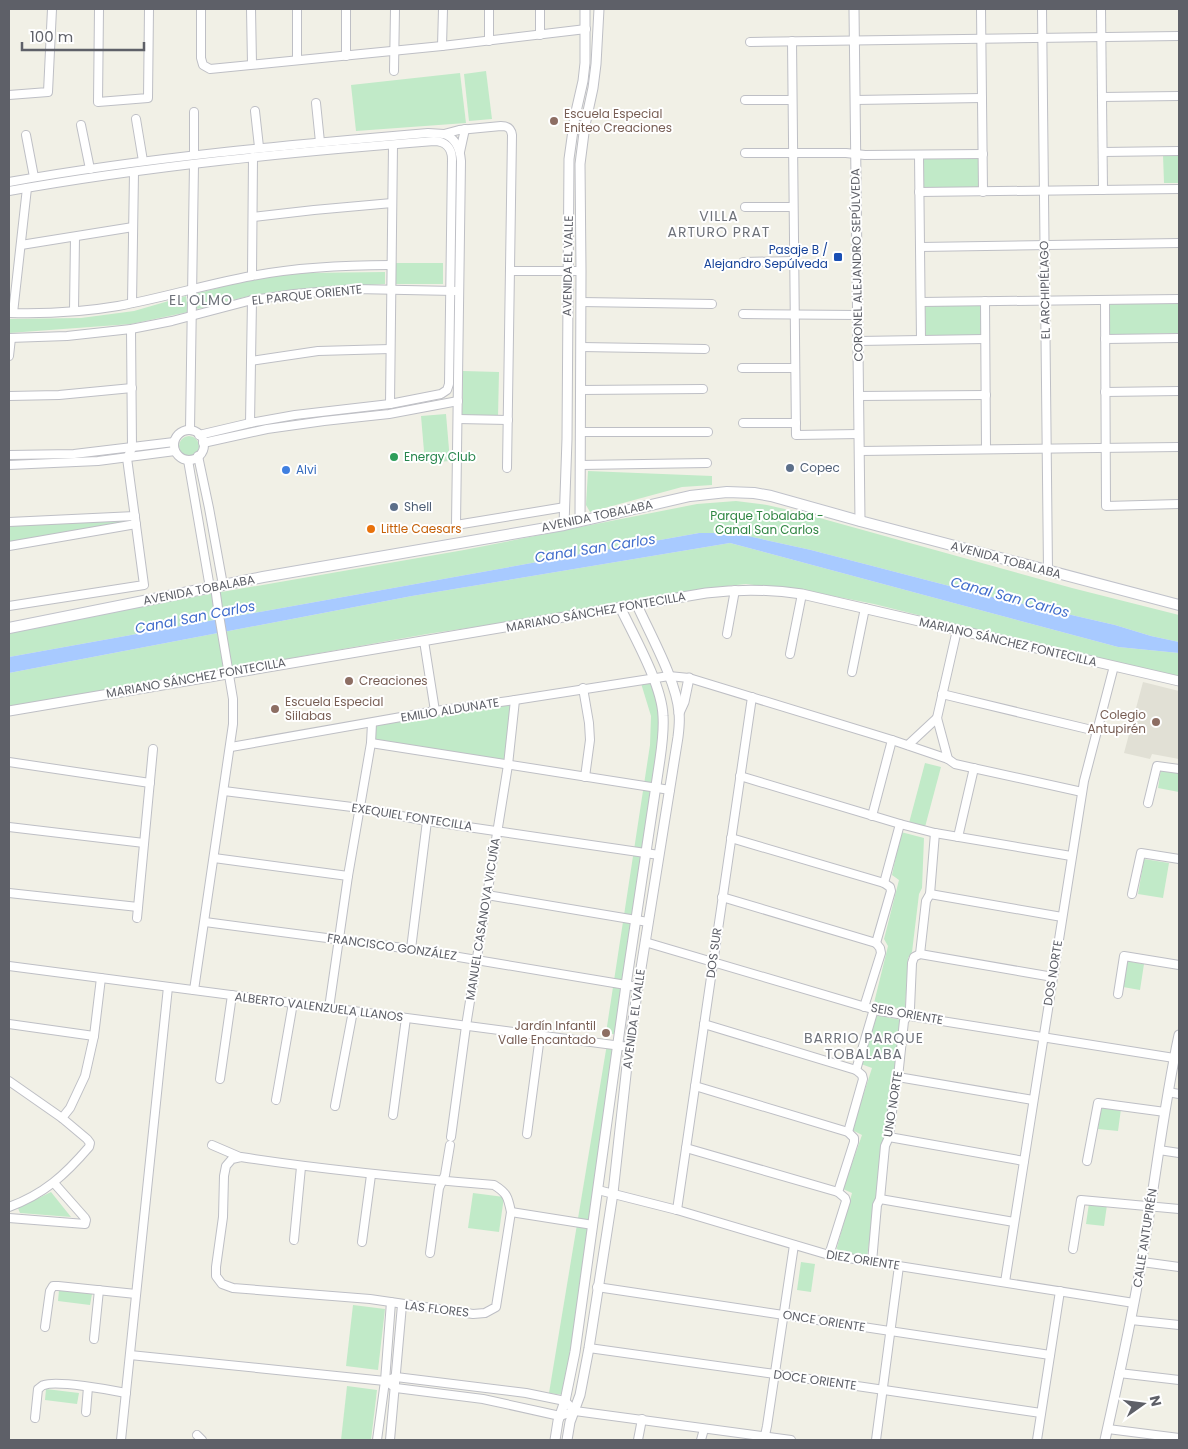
<svg xmlns="http://www.w3.org/2000/svg" width="1188" height="1449" viewBox="0 0 1188 1449" font-family="Poppins,sans-serif">
	<rect width="100%" height="100%" fill="#f1f0e6"/>
	<path fill="#e1e0d5" d="M1143 682 1179 691V759L1152 754 1150 759 1124 753Z"/>
	<g fill="#c1eac8">
		<path d="M486 71 492 119 469 121 464 74Z"/>
		<path d="M460 73 466 123 356 131 351 85Z"/>
		<path d="M1163 155H1179V183H1164Z"/>
		<path d="M923 156H980L981 190H924Z"/>
		<rect x="396" y="263" width="47" height="21"/>
		<path d="M385 272V284L316 288 253 295 197 309 195 294 252 279 304 273Z"/>
		<path d="M186 296 188 312 131 324 9 333V319L81 318 134 311Z"/>
		<path d="M1179 302V333L1110 335 1108 303Z"/>
		<path d="M981 303 982 337 926 338 925 304Z"/>
		<path d="M463 371 499 372 498 417 462 416Z"/>
		<path d="M446 414 450 461 425 463 421 416Z"/>
		<circle cx="189" cy="446" r="10"/>
		<path d="M588 471 712 476V485L682 487 590 512 586 505Z"/>
		<path d="M736 501 767 505 798 512 1072 588 1179 615V642L1151 636 1115 625 984 595 811 550 734 533H699L9 657V629L464 550 697 504Z"/>
		<path d="M131 520V521L9 542V526Z"/>
		<path d="M730 543 1118 647 1179 653V676L1119 663 966 627 874 604 813 592 746 584 719 587 631 604 427 634 9 708V673L412 596Z"/>
		<path d="M653 678 663 715 619 1035 606 1033 650 745 651 716 640 680Z"/>
		<path d="M515 700 508 765 371 743 372 723Z"/>
		<path d="M925 763 941 767 925 827 909 823Z"/>
		<path d="M1161 769 1179 773V792L1158 788Z"/>
		<path d="M901 832 924 838 922 888 919 894 912 952 908 958 905 1010 874 1003 888 946 884 939 899 880 892 875Z"/>
		<path d="M1144 859 1169 863 1163 898 1138 894Z"/>
		<path d="M1126 961 1144 964 1140 990 1123 987Z"/>
		<path d="M875 1015 902 1020 867 1257 836 1251 852 1193 843 1189 862 1135 852 1130 872 1068 861 1064Z"/>
		<path d="M607 1044 618 1046 598 1190 564 1395 549 1393Z"/>
		<path d="M1101 1106 1121 1109 1118 1131 1098 1129Z"/>
		<path d="M51 1192 71 1217 20 1213 18 1208Z"/>
		<path d="M473 1193 504 1197 499 1232 468 1228Z"/>
		<path d="M1089 1203 1107 1205 1104 1226 1086 1224Z"/>
		<path d="M801 1262 815 1264 811 1292 797 1290Z"/>
		<path d="M59 1290 92 1294 90 1305 58 1301Z"/>
		<path d="M353 1305 385 1309 378 1370 346 1366Z"/>
		<path d="M347 1386 377 1390 371 1440H341Z"/>
		<path d="M46 1389 79 1393 77 1404 45 1400Z"/>
	</g>
	<path fill="#a8caff" d="M699 533H734L811 550 984 595 1115 625 1151 636 1179 642V653L1118 647 730 543 412 596 9 673V657Z"/>
	<g fill="none" stroke-linecap="round" stroke-linejoin="round">
		<g stroke="#bebfc5" stroke-width="10">
			<g id="minor">
				<path d="M99 9 98 102 148 98 149 9"/>
				<path d="M201 9V58L203 65 210 69 442 46 586 29"/>
				<path d="M251 9 252 64"/>
				<path d="M346 9V56"/>
				<path d="M489 9V41"/>
				<path d="M540 9V35"/>
				<path d="M981 9 983 192"/>
				<path d="M1042 9 1048 571"/>
				<path d="M1101 9 1103 190"/>
				<path d="M792 41 796 435 859 434"/>
				<path d="M750 42 1179 36"/>
				<path d="M442 46 443 9"/>
				<path d="M297 59V9"/>
				<path d="M394 71 395 9"/>
				<path d="M9 95 48 92 52 9"/>
				<path d="M1102 97 1179 96"/>
				<path d="M745 100H792"/>
				<path d="M855 100 982 98"/>
				<path d="M316 103 320 142"/>
				<path d="M255 111 259 147"/>
				<path d="M136 119 143 161"/>
				<path d="M81 125 90 169"/>
				<path d="M444 134C456 138 460 149 461 161L456 525 565 507"/>
				<path d="M26 135 34 177"/>
				<path d="M460 152 465 129"/>
				<path d="M1103 152 1179 151"/>
				<path d="M745 153H846L865 155 983 154"/>
				<path d="M194 154V112"/>
				<path d="M919 155 921 340"/>
				<path d="M9 182C148 157 288 145 428 133L444 134 459 130 501 126C508 126 511 128 512 135L507 468"/>
				<path d="M9 191C149 166 292 152 434 141 445 141 452 148 452 159L449 384 447 390 441 394 390 404 295 415 250 423 199 435"/>
				<path d="M919 192 1179 189"/>
				<path d="M745 207H793"/>
				<path d="M253 217 314 210 392 203"/>
				<path d="M21 245 133 227"/>
				<path d="M920 247 1179 243"/>
				<path d="M743 262 794 261"/>
				<path d="M510 271H581"/>
				<path d="M252 275 253 157"/>
				<path d="M1105 300 1106 506 1179 504"/>
				<path d="M985 301 986 449"/>
				<path d="M581 302 712 304"/>
				<path d="M921 302 1179 299"/>
				<path d="M132 303 134 172"/>
				<path d="M74 311 75 237"/>
				<path d="M9 313C45 314 83 312 118 306 163 298 207 284 252 276 298 267 344 265 391 265"/>
				<path d="M13 313 27 188"/>
				<path d="M743 314 858 315"/>
				<path d="M9 338 67 336 131 329 172 321 252 300 294 294 355 289 455 291"/>
				<path d="M1105 339 1179 338"/>
				<path d="M858 341 985 339"/>
				<path d="M581 347 705 349"/>
				<path d="M9 356 11 338"/>
				<path d="M251 361 318 351 390 349"/>
				<path d="M742 368H795"/>
				<path d="M581 390 703 389"/>
				<path d="M1105 392 1179 391"/>
				<path d="M9 396 59 395 132 388"/>
				<path d="M859 396 986 395"/>
				<path d="M390 404 393 145"/>
				<path d="M458 419 508 420"/>
				<path d="M250 423 252 300"/>
				<path d="M743 423H796"/>
				<path d="M190 430 194 164"/>
				<circle cx="189" cy="445" r="15"/>
				<path d="M581 432H708"/>
				<path d="M203 443 267 429 324 421 389 414 458 401"/>
				<path d="M860 451 1179 447"/>
				<path d="M9 455 74 454 174 442"/>
				<path d="M198 456 209 508 223 585"/>
				<path d="M188 460 210 588"/>
				<path d="M9 465 98 461 175 451"/>
				<path d="M580 465 707 463"/>
				<path d="M9 522 135 516"/>
				<path d="M9 546 136 524"/>
				<path d="M9 606 144 585 127 458 132 448 131 329"/>
				<path d="M727 634 735 590"/>
				<path d="M424 641 435 711"/>
				<path d="M790 654 802 594"/>
				<path d="M852 672 865 608"/>
				<path d="M583 688 589 723 590 740 585 777"/>
				<path d="M942 694 1096 731"/>
				<path d="M371 743 670 790"/>
				<path d="M908 745 937 718"/>
				<path d="M231 747 435 711 515 700 669 676 689 678 892 740 948 759 955 764 1082 792"/>
				<path d="M948 759 937 718 957 630"/>
				<path d="M9 762 150 783"/>
				<path d="M740 776 900 824 935 833 1071 856"/>
				<path d="M224 791 360 808 427 821 659 855"/>
				<path d="M1148 803 1157 766 1179 769"/>
				<path d="M872 816 892 740"/>
				<path d="M9 827 144 843"/>
				<path d="M958 837 974 768"/>
				<path d="M731 838 884 883 890 887 891 891 876 943"/>
				<path d="M214 858 348 876"/>
				<path d="M884 883 900 824"/>
				<path d="M9 893 138 907"/>
				<path d="M930 894 1062 917"/>
				<path d="M1132 894 1141 853 1179 859"/>
				<path d="M487 895 648 922"/>
				<path d="M722 897 876 943"/>
				<path d="M137 918 153 749"/>
				<path d="M205 922 411 949 638 987"/>
				<path d="M645 942 879 1011 1174 1058"/>
				<path d="M411 949 427 821"/>
				<path d="M920 954 1053 977"/>
				<path d="M9 966 629 1047"/>
				<path d="M194 990 233 724V699L219 615 215 587"/>
				<path d="M1118 994 1124 956 1179 965"/>
				<path d="M864 1007 881 953 880 948 876 943"/>
				<path d="M329 1008 348 876 371 743 372 723"/>
				<path d="M9 1024 94 1036"/>
				<path d="M704 1024 856 1070 862 1075 863 1079 848 1132"/>
				<path d="M856 1070 874 1009"/>
				<path d="M898 1077 1033 1100"/>
				<path d="M220 1079 232 995"/>
				<path d="M9 1081 62 1118 87 1139 90 1143 89 1147C65 1175 44 1194 9 1207"/>
				<path d="M695 1086 848 1132 854 1138V1142L838 1192"/>
				<path d="M1168 1092 1179 1094"/>
				<path d="M276 1100 293 1003"/>
				<path d="M335 1106 353 1011"/>
				<path d="M393 1115 406 1018"/>
				<path d="M62 1118 70 1108 85 1076 94 1036 101 978"/>
				<path d="M527 1134 540 1036"/>
				<path d="M451 1137 466 1026 508 765 515 700"/>
				<path d="M889 1137 1024 1161"/>
				<path d="M212 1145 240 1157"/>
				<path d="M686 1148 838 1192 845 1198 846 1201 829 1255"/>
				<path d="M1159 1150 1179 1153"/>
				<path d="M241 1157C325 1170 409 1178 494 1185 507 1193 508 1197 511 1212L496 1307 485 1313 473 1314 370 1299 233 1288 222 1284 216 1276V1267L223 1217 224 1176 226 1166 232 1159Z"/>
				<path d="M1087 1161 1098 1103 1165 1112"/>
				<path d="M598 1190 677 1210 829 1255 1134 1303"/>
				<path d="M880 1199 1014 1222"/>
				<path d="M677 1210 752 697"/>
				<path d="M511 1212 593 1225"/>
				<path d="M9 1218 85 1224 86 1220 85 1218 54 1183"/>
				<path d="M294 1240 301 1167"/>
				<path d="M362 1242 371 1175"/>
				<path d="M1073 1249 1081 1200 1179 1209"/>
				<path d="M430 1253 439 1188 445 1175 450 1145"/>
				<path d="M872 1262 877 1205 880 1199 885 1146 889 1137 895 1087 898 1077 904 1021 908 1015 910 1008 912 963 914 957 920 954 926 901 930 894 935 833"/>
				<path d="M1142 1262 1179 1267"/>
				<path d="M1005 1282 1084 781 1114 666"/>
				<path d="M597 1287 1050 1355"/>
				<path d="M1131 1320 1179 1325"/>
				<path d="M45 1327 50 1291 53 1286H58L136 1294"/>
				<path d="M94 1339 99 1290"/>
				<path d="M589 1348 775 1374 1041 1413"/>
				<path d="M130 1355 385 1381 396 1388 483 1399 560 1416 575 1411 791 1440"/>
				<path d="M1119 1373 1179 1380"/>
				<path d="M385 1381 396 1377 526 1393 565 1401 575 1411"/>
				<path d="M86 1412 88 1387"/>
				<path d="M35 1418 38 1389C40 1388 42 1385 44 1385 57 1380 111 1390 126 1393"/>
				<path d="M1108 1429 1179 1438"/>
				<path d="M197 1435 202 1440"/>
				<path d="M121 1440 168 987"/>
				<path d="M377 1440 385 1381 391 1302"/>
				<path d="M390 1440 402 1305"/>
				<path d="M638 1440 642 1419"/>
				<path d="M701 1440 704 1429"/>
				<path d="M764 1440 767 1426 794 1245"/>
				<path d="M876 1440 899 1266"/>
				<path d="M1037 1440 1060 1291"/>
			</g>
		</g>
		<g stroke="#bebfc5" stroke-width="11">
			<g id="tertiary">
				<path d="M854 9 860 521"/>
				<path d="M580 521 581 271 580 164 585 125 593 88 596 64 599 9"/>
				<path d="M564 525 567 439 569 159 575 116 583 81 585 63V9"/>
				<path d="M9 711 706 593C738 589 769 589 802 594L1179 681"/>
				<path d="M679 713 684 702 689 678"/>
				<path d="M555 1440 558 1421 565 1401 575 1352 626 985 660 759C662 745 664 730 663 716 662 685 634 636 620 607"/>
				<path d="M567 1440 570 1422 580 1395 589 1348 613 1193 629 1047 638 987 678 737C679 729 680 721 679 713 677 682 650 634 637 605"/>
				<path d="M1105 1440C1119 1376 1134 1311 1144 1246 1156 1176 1164 1104 1179 1035"/>
			</g>
		</g>
		<g stroke="#c0c2ca" stroke-width="12">
			<path id="secondary" d="M9 628 263 577 564 525 690 496 727 492 754 493 771 496 860 521 1179 605"/>
		</g>
		<use href="#minor" stroke="#fff" stroke-width="8"/>
		<use href="#tertiary" stroke="#fff" stroke-width="9"/>
		<use href="#secondary" stroke="#fff" stroke-width="10"/>
	</g>
	<g fill="#8d6e63" stroke="#fff" stroke-width="2">
		<circle cx="554" cy="121" r="5"/>
		<circle cx="349" cy="681" r="5"/>
		<circle cx="275" cy="709" r="5"/>
		<circle cx="1156" cy="722" r="5"/>
		<circle cx="606" cy="1033" r="5"/>
	</g>
	<rect fill="#1a4fb4" stroke="#fff" stroke-width="2" x="833" y="252" width="10" height="10" rx="2.5"/>
	<circle fill="#2e9e5b" stroke="#fff" stroke-width="2" cx="394" cy="457" r="5"/>
	<g fill="#5c6f8a" stroke="#fff" stroke-width="2">
		<circle cx="790" cy="468" r="5"/>
		<circle cx="394" cy="507" r="5"/>
	</g>
	<circle fill="#3f7fe0" stroke="#fff" stroke-width="2" cx="286" cy="470" r="5"/>
	<circle fill="#e8710a" stroke="#fff" stroke-width="2" cx="371" cy="529" r="5"/>
	<g text-anchor="middle" stroke-width="4" stroke-linejoin="round" paint-order="stroke">
		<g font-size="12" fill="#785e54" stroke="#fff" text-anchor="start">
			<text x="564" y="118">Escuela Especial<tspan x="564" dy="14">Eniteo Creaciones</tspan></text>
			<text x="359" y="685">Creaciones</text>
			<text x="285" y="706">Escuela Especial<tspan x="285" dy="14">Siilabas</tspan></text>
			<text x="1146" y="719" text-anchor="end">Colegio<tspan x="1146" dy="14">Antupirén</tspan></text>
			<text x="596" y="1030" text-anchor="end">Jardín Infantil<tspan x="596" dy="14">Valle Encantado</tspan></text>
		</g>
		<g font-size="12" fill="#164399" stroke="#fff" text-anchor="end">
			<text x="828" y="254">Pasaje B /<tspan x="828" dy="14">Alejandro Sepúlveda</tspan></text>
		</g>
		<g font-size="12" fill="#5e6068" stroke="#fff">
			<text transform="translate(857 265) rotate(-91)" y="4">CORONEL ALEJANDRO SEPÚLVEDA</text>
			<text transform="translate(568 266) rotate(-89)" y="4">AVENIDA EL VALLE</text>
			<text transform="translate(1045 290) rotate(-91)" y="4">EL ARCHIPIÉLAGO</text>
			<text transform="translate(307 295) rotate(-6)" y="4">EL PARQUE ORIENTE</text>
			<text transform="translate(597 516) rotate(-12)" y="4">AVENIDA TOBALABA</text>
			<text transform="translate(1006 560) rotate(15)" y="4">AVENIDA TOBALABA</text>
			<text transform="translate(199 590) rotate(-11)" y="4">AVENIDA TOBALABA</text>
			<text transform="translate(596 612) rotate(-10)" y="4">MARIANO SÁNCHEZ FONTECILLA</text>
			<text transform="translate(1008 642) rotate(13)" y="4">MARIANO SÁNCHEZ FONTECILLA</text>
			<text transform="translate(196 678) rotate(-10)" y="4">MARIANO SÁNCHEZ FONTECILLA</text>
			<text transform="translate(450 710) rotate(-9)" y="4">EMILIO ALDUNATE</text>
			<text transform="translate(412 817) rotate(9)" y="4">EXEQUIEL FONTECILLA</text>
			<text transform="translate(483 919) rotate(-81)" y="4">MANUEL CASANOVA VICUÑA</text>
			<text transform="translate(392 947) rotate(8)" y="4">FRANCISCO GONZÁLEZ</text>
			<text transform="translate(714 953) rotate(-82)" y="4">DOS SUR</text>
			<text transform="translate(1053 973) rotate(-81)" y="4">DOS NORTE</text>
			<text transform="translate(319 1007) rotate(7)" y="4">ALBERTO VALENZUELA LLANOS</text>
			<text transform="translate(907 1014) rotate(10)" y="4">SEIS ORIENTE</text>
			<text transform="translate(634 1019) rotate(-82)" y="4">AVENIDA EL VALLE</text>
			<text transform="translate(893 1104) rotate(-81)" y="4">UNO NORTE</text>
			<text transform="translate(1145 1238) rotate(-81)" y="4">CALLE ANTUPIRÉN</text>
			<text transform="translate(863 1260) rotate(9)" y="4">DIEZ ORIENTE</text>
			<text transform="translate(437 1309) rotate(7)" y="4">LAS FLORES</text>
			<text transform="translate(824 1321) rotate(9)" y="4">ONCE ORIENTE</text>
			<text transform="translate(815 1380) rotate(8)" y="4">DOCE ORIENTE</text>
		</g>
		<g font-size="12" fill="#27864d" stroke="#fff" text-anchor="start">
			<text x="404" y="461">Energy Club</text>
		</g>
		<g font-size="12" fill="#4e5e75" stroke="#fff" text-anchor="start">
			<text x="800" y="472">Copec</text>
			<text x="404" y="511">Shell</text>
		</g>
		<g font-size="12" fill="#366cbe" stroke="#fff" text-anchor="start">
			<text x="296" y="474">Alvi</text>
		</g>
		<g font-size="12" fill="#2f8542" stroke="#fff">
			<text x="767" y="520">Parque Tobalaba -<tspan x="767" dy="14">Canal San Carlos</tspan></text>
		</g>
		<g font-size="12" fill="#c56008" stroke="#fff" text-anchor="start">
			<text x="381" y="533">Little Caesars</text>
		</g>
		<g font-size="14" letter-spacing="1" fill="#6e727a" stroke="#fff">
			<text x="719" y="221">VILLA<tspan x="719" dy="16">ARTURO PRAT</tspan></text>
			<text x="201" y="305">EL OLMO</text>
			<text x="864" y="1043">BARRIO PARQUE<tspan x="864" dy="16">TOBALABA</tspan></text>
		</g>
		<g font-size="14" font-style="italic" fill="#416dcc" stroke="#fff">
			<text transform="translate(595 548) rotate(-9)" y="5">Canal San Carlos</text>
			<text transform="translate(1010 597) rotate(15)" y="5">Canal San Carlos</text>
			<text transform="translate(195 617) rotate(-11)" y="5">Canal San Carlos</text>
		</g>
	</g>
	<rect width="1188" height="1449" fill="none" stroke="#5e6068" stroke-width="20"/>
	<g transform="translate(1143 1404) rotate(76)" stroke="#ffffff" stroke-width="4" paint-order="stroke">
	<path d="M0-4L9 19L0 12L-9 19Z" fill="#5e6068"/>
	<text y="-8" font-size="14" font-weight="bold" text-anchor="middle" fill="#5e6068">N</text>
	</g>
	<path d="M22 42v8h122v-8" fill="none" stroke="#5e6068" stroke-width="2.5"/>
	<text x="30" y="42" font-size="15" fill="#5e6068" stroke="#ffffff" stroke-width="4" paint-order="stroke">100 m</text>
</svg>
